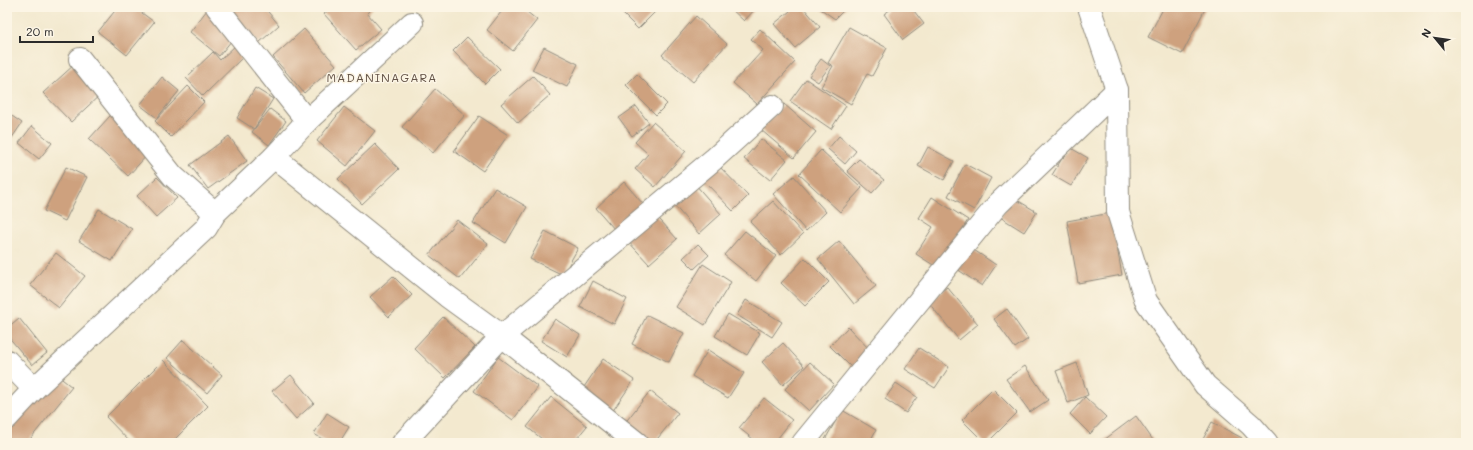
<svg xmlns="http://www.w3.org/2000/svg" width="1473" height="450" viewBox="0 0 1473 450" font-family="Mali,sans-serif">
	<rect width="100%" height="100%" fill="#fcf5e5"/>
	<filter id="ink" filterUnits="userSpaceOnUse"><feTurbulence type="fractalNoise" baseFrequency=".025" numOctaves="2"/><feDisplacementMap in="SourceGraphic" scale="8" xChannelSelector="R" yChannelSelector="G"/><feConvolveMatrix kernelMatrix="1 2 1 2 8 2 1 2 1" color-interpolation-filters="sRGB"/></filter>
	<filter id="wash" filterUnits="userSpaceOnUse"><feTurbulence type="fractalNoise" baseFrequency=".012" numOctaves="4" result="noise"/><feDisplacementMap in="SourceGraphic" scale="16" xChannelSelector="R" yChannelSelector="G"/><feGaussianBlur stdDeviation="0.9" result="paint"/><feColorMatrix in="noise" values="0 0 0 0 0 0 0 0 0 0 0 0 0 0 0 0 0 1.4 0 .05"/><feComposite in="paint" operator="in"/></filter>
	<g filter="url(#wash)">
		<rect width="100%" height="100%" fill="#f3e9cf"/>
		<g id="blocks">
			<g fill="#cea17e">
				<path d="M118 7H134L154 22 127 55 98 32Z"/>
				<path d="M233 7H264L279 25 259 43 230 10Z"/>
				<path d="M332 7H373L367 13 381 29 356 50 324 14Z"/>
				<path d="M505 7H521L537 20 513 51 487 30Z"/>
				<path d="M616 7H660L638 29Z"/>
				<path d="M729 7H757L744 21Z"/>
				<path d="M795 7H803L820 27 795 48 774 24Z"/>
				<path d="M818 7H847L835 19Z"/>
				<path d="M894 7H911L924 24 903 40 884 14Z"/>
				<path d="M1164 7H1206L1182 54 1148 37Z"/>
				<path d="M207 10 236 35 219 56 190 32Z"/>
				<path d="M696 16 727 44 693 82 662 55Z"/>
				<path d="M849 27 887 48 872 76 867 74 851 104 821 87 833 66 828 63Z"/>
				<path d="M304 29 336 65 304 93 273 57Z"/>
				<path d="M760 29 795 62 757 104 733 83 763 50 751 39Z"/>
				<path d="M467 37 500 69 485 84 453 51Z"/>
				<path d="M236 45 245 55 203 96 186 78 213 52 220 60Z"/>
				<path d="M544 47 578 64 567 87 532 70Z"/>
				<path d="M821 59 830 66 818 82 809 76Z"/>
				<path d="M75 64 102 93 71 122 43 93Z"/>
				<path d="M637 74 667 104 656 115 626 85Z"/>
				<path d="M533 76 550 95 518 123 501 104Z"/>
				<path d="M162 77 179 91 157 118 140 105Z"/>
				<path d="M806 79 846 106 831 129 790 101Z"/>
				<path d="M188 86 204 102 171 137 155 121Z"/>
				<path d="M255 88 273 99 254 129 237 118Z"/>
				<path d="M435 89 465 115 433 153 402 127Z"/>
				<path d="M784 104 816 132 794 158 761 130Z"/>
				<path d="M120 105 159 142 128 176 89 139Z"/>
				<path d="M636 106 649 123 632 136 619 118Z"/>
				<path d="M344 107 375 131 347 166 317 141Z"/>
				<path d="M270 109 286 121 269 145 252 132Z"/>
				<path d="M12 116 22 123 7 145V123Z"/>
				<path d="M479 116 508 135 483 171 454 151Z"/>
				<path d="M653 122 686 151 655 187 635 169 648 154 635 142Z"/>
				<path d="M32 126 52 143 39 159 19 143Z"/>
				<path d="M229 136 247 161 208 189 190 165Z"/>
				<path d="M839 136 856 151 845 164 828 149Z"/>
				<path d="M761 139 787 160 770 180 744 159Z"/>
				<path d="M375 144 399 169 362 204 338 179Z"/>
				<path d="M928 147 954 161 944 180 918 166Z"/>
				<path d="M1069 147 1088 158 1071 186 1052 175Z"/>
				<path d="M821 150 862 188 840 212 799 174Z"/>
				<path d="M859 159 884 180 872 193 847 171Z"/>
				<path d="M717 164 748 196 733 211 702 179Z"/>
				<path d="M965 164 991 178 974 210 948 196Z"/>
				<path d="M66 167 87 177 65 221 44 211Z"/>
				<path d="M794 176 826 212 806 231 773 194Z"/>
				<path d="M157 177 177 198 156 217 137 196Z"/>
				<path d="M624 182 643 204 615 230 596 208Z"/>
				<path d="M695 184 721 214 699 234 673 204Z"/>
				<path d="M495 188 527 207 506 243 473 223Z"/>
				<path d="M932 197 968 220 938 268 916 254 933 227 919 218Z"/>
				<path d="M1012 197 1037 212 1024 232 1000 217Z"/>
				<path d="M773 201 803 234 781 255 750 222Z"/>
				<path d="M99 209 132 229 112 261 79 241Z"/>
				<path d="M653 212 677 239 649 264 625 238Z"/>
				<path d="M1111 213 1122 275 1078 283 1067 221Z"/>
				<path d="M457 220 488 244 460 279 429 255Z"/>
				<path d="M545 231 578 248 563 275 530 259Z"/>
				<path d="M745 231 776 256 756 281 724 255Z"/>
				<path d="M839 241 876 286 854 304 818 259Z"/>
				<path d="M698 244 709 255 694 269 683 258Z"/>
				<path d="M971 248 996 265 982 286 957 269Z"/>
				<path d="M56 253 85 276 59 308 30 285Z"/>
				<path d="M805 258 829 282 805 306 781 283Z"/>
				<path d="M703 264 731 282 705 325 676 307Z"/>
				<path d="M393 276 412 295 389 317 370 297Z"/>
				<path d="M593 281 627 299 614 324 580 307Z"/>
				<path d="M947 287 978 324 959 340 928 302Z"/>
				<path d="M746 300 782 322 772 337 737 315Z"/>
				<path d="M1007 309 1028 339 1015 348 994 319Z"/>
				<path d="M728 314 760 333 747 355 715 336Z"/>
				<path d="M647 315 684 333 669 362 632 344Z"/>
				<path d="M443 317 475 347 445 378 414 348Z"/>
				<path d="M19 318 47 353 32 365 7 335V328Z"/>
				<path d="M555 319 580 335 567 357 541 341Z"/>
				<path d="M848 327 872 352 854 370 830 346Z"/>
				<path d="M183 340 222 375 207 393 167 358Z"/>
				<path d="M783 343 804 366 783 385 762 362Z"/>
				<path d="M919 348 949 367 935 388 905 369Z"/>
				<path d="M708 350 744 373 728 398 692 376Z"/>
				<path d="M498 357 538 387 513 420 474 391Z"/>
				<path d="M603 359 634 380 612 412 582 390Z"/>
				<path d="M163 360 208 406 171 443H131L106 417Z"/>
				<path d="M810 362 834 384 809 411 785 389Z"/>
				<path d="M1077 363 1088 395 1068 403 1056 371Z"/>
				<path d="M1025 366 1048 400 1030 412 1006 379Z"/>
				<path d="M53 372 72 387 27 443H7V428Z"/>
				<path d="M291 375 314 403 296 419 272 391Z"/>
				<path d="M896 383 917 397 906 413 885 399Z"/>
				<path d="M993 389 1017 413 987 443H985L962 420Z"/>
				<path d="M650 391 678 413 654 443H649L624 424Z"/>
				<path d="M551 397 587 426 573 443H547L527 427Z"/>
				<path d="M1085 397 1106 417 1090 434 1070 414Z"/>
				<path d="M764 398 792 420 774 443H758L739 428Z"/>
				<path d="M842 410 876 430 869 443H823Z"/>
				<path d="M327 413 349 427 339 443H329L314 434Z"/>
				<path d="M1136 416 1155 443H1100Z"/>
				<path d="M1212 422 1242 438 1239 443H1201Z"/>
			</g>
		</g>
	</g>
	<g filter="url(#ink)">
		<use href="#blocks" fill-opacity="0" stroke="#8f8a7d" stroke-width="1"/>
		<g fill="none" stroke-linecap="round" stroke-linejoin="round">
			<g stroke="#8f8a7d" stroke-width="24">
				<g id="minor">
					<path d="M217 7 307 121"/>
					<path d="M1089 7 1117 90 1118 212 1146 301 1205 385 1251 425 1267 443"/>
					<path d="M80 59 173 176 215 213"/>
					<path d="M274 157 447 296 502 336 637 443"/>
					<path d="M7 361 34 389"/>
					<path d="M7 418 34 389 206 228 215 213 274 157 307 121 412 23"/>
					<path d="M403 443 502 336 714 159 772 106"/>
					<path d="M803 443 998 204 1117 90"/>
				</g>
			</g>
			<use href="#minor" stroke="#fff" stroke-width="22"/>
		</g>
	</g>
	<g text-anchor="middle" stroke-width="3" stroke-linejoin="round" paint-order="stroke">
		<g font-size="12" letter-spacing="1" fill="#645448" stroke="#fcf5e5">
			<text x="382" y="82">MADANINAGARA</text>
		</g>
	</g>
	<rect width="1473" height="450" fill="none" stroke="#fcf5e5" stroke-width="24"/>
	<g transform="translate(1435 38) rotate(299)" stroke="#fcf5e5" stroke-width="3" paint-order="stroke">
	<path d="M0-3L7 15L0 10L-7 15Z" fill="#2b2b2b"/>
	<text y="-6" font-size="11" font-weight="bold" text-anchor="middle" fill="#2b2b2b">N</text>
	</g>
	<path d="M20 36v6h73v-6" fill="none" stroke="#2b2b2b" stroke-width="2"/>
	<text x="26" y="36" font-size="12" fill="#2b2b2b" stroke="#fcf5e5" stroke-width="3" paint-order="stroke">20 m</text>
</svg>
